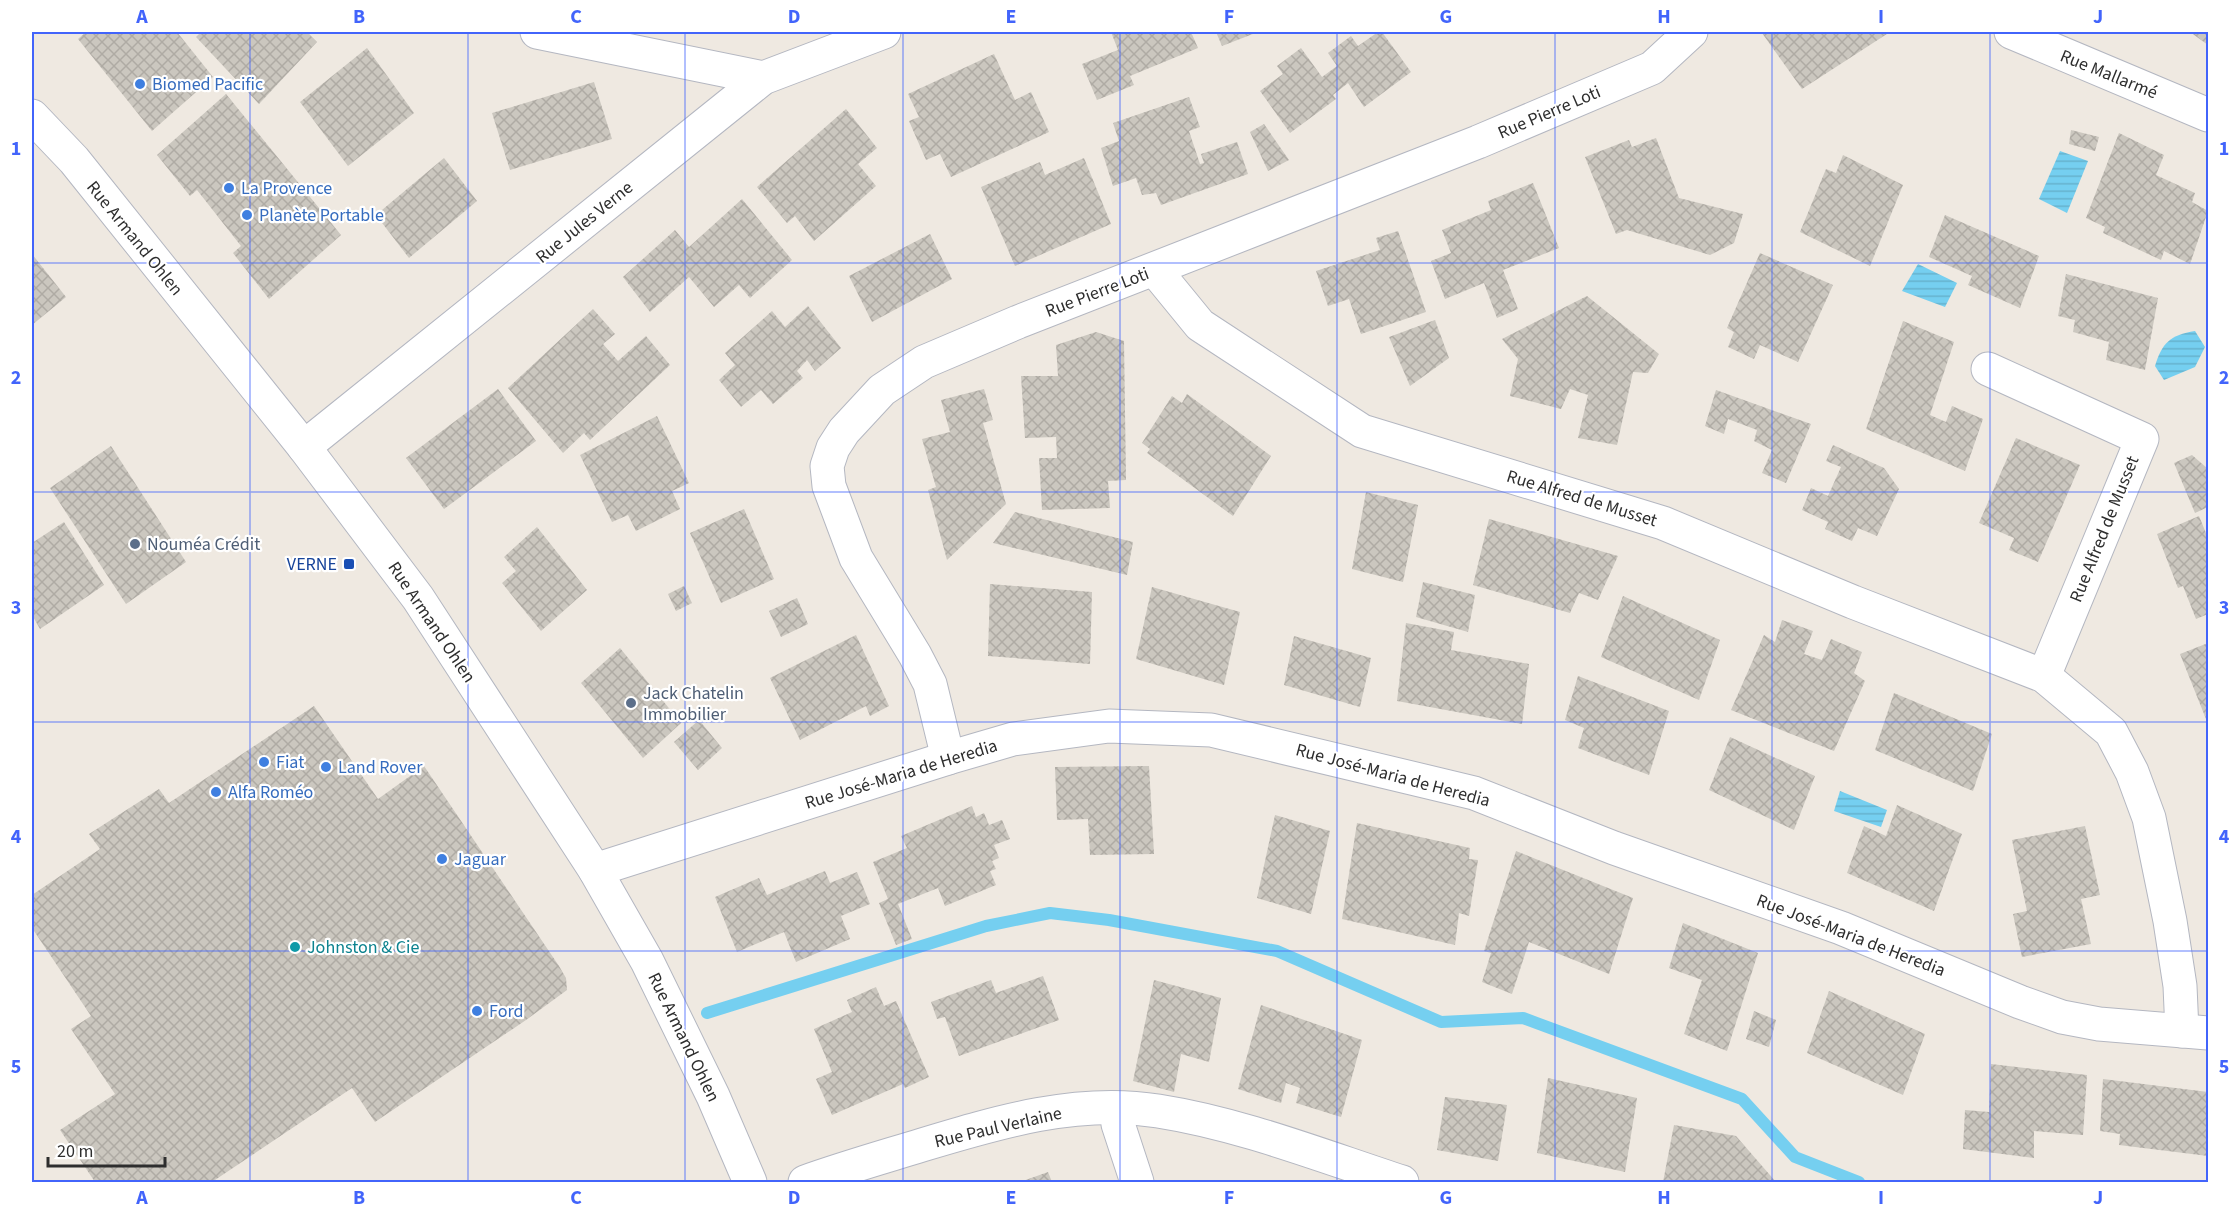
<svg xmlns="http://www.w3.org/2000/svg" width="2240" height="1214" viewBox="0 0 2240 1214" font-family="'Source Sans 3',sans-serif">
	<defs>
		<pattern id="water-rules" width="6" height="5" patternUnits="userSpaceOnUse" patternTransform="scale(1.5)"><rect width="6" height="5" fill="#75cff0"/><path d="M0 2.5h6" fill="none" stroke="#66b2ce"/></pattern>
		<pattern id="building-cross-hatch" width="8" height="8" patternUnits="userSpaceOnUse" patternTransform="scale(1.5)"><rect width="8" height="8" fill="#cbc7bf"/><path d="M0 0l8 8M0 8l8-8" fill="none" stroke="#afaba4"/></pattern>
	</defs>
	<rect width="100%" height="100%" fill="#efe9e1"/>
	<g fill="url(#water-rules)">
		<path d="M2060 151 2088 161 2067 213 2039 199Z"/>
		<path d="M1918 264 1957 283 1945 307 1902 291Z"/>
		<path d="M2195 331 2205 347 2195 367 2164 380 2155 366C2162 343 2170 335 2195 331Z"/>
		<path d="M1840 791 1887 810 1881 827 1834 811Z"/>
	</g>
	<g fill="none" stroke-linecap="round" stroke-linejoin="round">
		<path stroke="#75cff0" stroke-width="12" d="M707 1013 986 926 1050 913 1109 920 1277 951 1441 1022 1523 1018 1742 1099 1795 1157 1859 1182"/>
	</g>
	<g fill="url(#building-cross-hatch)">
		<path d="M86 32H177L213 77 152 131 78 39Z"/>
		<path d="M201 32H307L317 42 259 104 196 37Z"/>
		<path d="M1111 32H1191L1198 48 1130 76 1134 85 1097 100 1082 64 1118 50Z"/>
		<path d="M1216 32H1258L1222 46Z"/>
		<path d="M1378 32H1382L1411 72 1364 107 1348 83 1333 95 1336 99 1290 133 1260 91 1283 74 1277 66 1301 48 1322 77 1337 66 1328 53 1351 36 1358 46Z"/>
		<path d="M1764 32H1890L1802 89 1762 33Z"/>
		<path d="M2190 32H2208V45Z"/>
		<path d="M367 48 414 113 348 166 300 102Z"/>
		<path d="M994 54 1015 100 1031 92 1049 132 951 177 940 154 926 160 909 121 919 117 908 94Z"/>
		<path d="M594 82 612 139 510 170 492 113Z"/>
		<path d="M226 94 341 235 269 299 233 253 241 246 197 190 190 196 157 155Z"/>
		<path d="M1189 97 1200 127 1189 131 1200 164 1204 163 1201 154 1237 142 1248 174 1161 205 1156 193 1142 195 1136 178 1113 186 1101 148 1119 141 1113 123Z"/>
		<path d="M846 109 877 148 858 164 876 186 814 241 795 216 787 223 757 187Z"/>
		<path d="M1264 124 1289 160 1268 171 1250 132Z"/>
		<path d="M2071 130 2099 137 2095 151 2069 144Z"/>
		<path d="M2119 133 2164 155 2156 175 2195 193 2192 202 2208 211 2190 264 2164 251 2161 260 2103 233 2105 227 2086 218Z"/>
		<path d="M1656 138 1679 198 1743 214 1734 243 1710 255 1627 230 1616 234 1585 157 1629 140 1632 147Z"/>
		<path d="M1843 155 1903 185 1870 266 1800 232 1826 169 1836 173Z"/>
		<path d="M444 158 477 201 409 258 376 215Z"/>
		<path d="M1084 158 1111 224 1015 266 981 187 1040 162 1045 175Z"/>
		<path d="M1533 183 1559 248 1503 270 1518 309 1497 318 1484 283 1445 299 1431 261 1451 253 1442 230 1491 210 1488 201Z"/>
		<path d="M742 199 792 260 750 298 739 285 714 307 689 277 650 312 623 277 675 230 689 247Z"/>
		<path d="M1945 215 2039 256 2020 308 1968 285 1972 276 1929 257Z"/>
		<path d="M1398 231 1426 312 1361 334 1349 299 1328 306 1316 271 1380 250 1376 238Z"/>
		<path d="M930 234 952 279 872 322 849 276Z"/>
		<path d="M1760 253 1833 285 1798 362 1760 345 1754 359 1728 347 1734 332 1727 328Z"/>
		<path d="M32 254 66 297 32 325Z"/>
		<path d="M2066 274 2158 298 2145 370 2106 360 2109 342 2073 332 2075 320 2058 316Z"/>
		<path d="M1587 296 1659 354 1648 373 1633 372 1617 445 1578 438 1588 395 1570 389 1561 409 1510 396 1518 359 1502 339Z"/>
		<path d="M808 306 841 348 815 371 807 360 797 371 803 378 773 404 761 390 741 407 719 380 735 365 725 353 772 311 785 327Z"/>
		<path d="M593 309 615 334 603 344 618 361 646 336 670 365 590 440 584 433 563 453 508 388Z"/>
		<path d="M1435 320 1449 358 1410 386 1389 337Z"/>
		<path d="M1903 321 1954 342 1930 415 1946 422 1952 406 1983 419 1965 471 1866 429Z"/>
		<path d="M1096 332 1124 341 1126 480 1108 481 1110 508 1042 510 1039 458H1057L1056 437 1025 438 1021 376H1058L1056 345Z"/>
		<path d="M498 389 536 441 444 509 406 458Z"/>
		<path d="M984 389 993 420 983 423 1006 504 947 560 928 490 936 487 922 439 950 432 941 400Z"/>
		<path d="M1716 390 1811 424 1786 483 1762 473 1772 450 1754 441 1757 430 1728 419 1724 434 1705 426Z"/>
		<path d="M1187 394 1271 456 1233 516 1147 453 1150 449 1142 443 1172 396 1182 403Z"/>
		<path d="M657 416 689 483 672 491 680 509 636 531 628 515 612 522 580 455Z"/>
		<path d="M2016 438 2080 465 2038 562 2009 550 2014 538 1979 523Z"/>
		<path d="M1833 445 1884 468 1899 489 1877 536 1858 528 1852 541 1825 529 1828 522 1802 510 1811 488 1828 496 1841 467 1826 461Z"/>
		<path d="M111 446 186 562 126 604 50 488Z"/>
		<path d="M2192 455 2208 469V507L2195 513 2174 463Z"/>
		<path d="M1366 492 1418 505 1403 582 1352 569Z"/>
		<path d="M744 509 774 579 721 603 690 533Z"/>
		<path d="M1015 512 1133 542 1127 575 993 543Z"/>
		<path d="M2199 516 2208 538V614L2196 619 2183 586 2178 588 2157 534Z"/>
		<path d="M1489 519 1618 556 1598 600 1579 593 1570 613 1473 585Z"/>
		<path d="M64 522 104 585 40 629 32 615V543Z"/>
		<path d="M537 527 587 590 541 631 502 583 516 571 504 557Z"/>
		<path d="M1423 582 1475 595 1468 632 1416 617Z"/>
		<path d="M990 584 1092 592 1090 664 988 656Z"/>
		<path d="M684 586 692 603 676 611 668 594Z"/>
		<path d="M1152 587 1240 612 1224 685 1136 659Z"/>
		<path d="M1623 596 1720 640 1699 700 1601 657Z"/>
		<path d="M797 598 808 624 781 637 769 611Z"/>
		<path d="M1782 620 1813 631 1804 654 1822 660 1831 639 1862 652 1854 673 1865 681 1834 751 1731 710 1764 635 1775 642Z"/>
		<path d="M1406 623 1454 632 1451 650 1529 664 1522 724 1397 701Z"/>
		<path d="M856 635 889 706 870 716 866 706 800 740 770 678Z"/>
		<path d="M1294 636 1371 658 1360 707 1284 685Z"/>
		<path d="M2208 643V724L2180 654Z"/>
		<path d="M620 648 681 723 643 758 581 683Z"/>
		<path d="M1578 676 1669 711 1649 775 1578 748 1584 728 1565 720Z"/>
		<path d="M1894 693 1992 734 1973 791 1875 750Z"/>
		<path d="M314 706 378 799 424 766 559 966 566 978 567 990 526 1020 375 1122 352 1088 212 1182H95L60 1130 115 1094 71 1029 91 1016 32 928V895L100 849 89 834 159 789 169 803Z"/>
		<path d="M699 720 722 748 698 770 674 742Z"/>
		<path d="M1730 737 1815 776 1794 830 1709 790Z"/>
		<path d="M1149 766 1154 854 1090 855 1088 819 1057 820 1055 767Z"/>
		<path d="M1897 805 1962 834 1934 911 1847 873 1864 826 1886 836Z"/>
		<path d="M972 806 976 817 984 813 989 825 1002 820 1010 839 994 845 999 858 992 861 996 869 990 871 996 885 945 906 938 888 898 904 912 939 896 945 879 903 888 899 873 862 907 848 901 836Z"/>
		<path d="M1275 815 1330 831 1311 914 1257 898Z"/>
		<path d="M1357 823 1470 848 1469 859 1478 860 1469 916 1459 913 1455 945 1342 919Z"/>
		<path d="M2085 826 2100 895 2081 899 2091 944 2022 957 2013 914 2027 911 2012 840Z"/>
		<path d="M1516 851 1633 898 1609 974 1529 942 1512 994 1482 982 1491 953 1484 951Z"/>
		<path d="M825 871 830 883 857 872 870 904 841 916 850 939 796 962 784 932 737 952 715 897 759 878 767 895Z"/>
		<path d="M1683 923 1758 953 1727 1051 1684 1034 1702 980 1669 968Z"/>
		<path d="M1043 976 1059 1020 959 1056 945 1017 937 1019 931 1002 991 980 996 993Z"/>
		<path d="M1154 980 1221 998 1209 1062 1181 1054 1174 1092 1133 1081Z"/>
		<path d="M876 987 884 1006 896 1001 929 1077 905 1088 903 1084 832 1115 816 1079 832 1072 814 1029 852 1012 847 1000Z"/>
		<path d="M1829 991 1925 1034 1903 1095 1807 1053Z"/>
		<path d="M1261 1005 1362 1040 1341 1117 1296 1103 1300 1088 1286 1083 1281 1103 1238 1089Z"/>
		<path d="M1754 1011 1776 1020 1769 1047 1746 1039Z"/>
		<path d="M1991 1064 2087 1075 2083 1135 2034 1131V1158L1963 1149 1965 1110 1989 1112Z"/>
		<path d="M1548 1078 1637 1098 1625 1172 1537 1153Z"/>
		<path d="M2103 1079 2208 1092V1156L2119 1145 2120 1134 2100 1131Z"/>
		<path d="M1445 1097 1507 1105 1498 1161 1437 1150Z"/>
		<path d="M1674 1125 1736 1136 1776 1182H1663Z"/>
		<path d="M1048 1172 1052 1182H1020Z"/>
	</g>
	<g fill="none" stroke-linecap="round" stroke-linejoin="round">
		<g stroke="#b4b7c1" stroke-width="35">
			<g id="street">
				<path d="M537 32 763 78"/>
				<path d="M2011 32 2208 115"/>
				<path d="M1155 270 1200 325 1362 431 1663 523 1853 602 2044 676 2111 732 2132 772 2149 818 2170 921 2180 986 2182 1031"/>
				<path d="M1988 369 2142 439 2044 676"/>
				<path d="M304 447 763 78 884 32"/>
				<path d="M948 758 930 684 915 655 856 558 829 486 827 466 833 448 844 431 882 390 924 362 1018 322 1478 142 1652 68 1691 32"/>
				<path d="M1116 1108 1118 1124 1137 1182"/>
				<path d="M805 1182C844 1168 883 1157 922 1145 998 1122 1078 1098 1158 1111 1241 1124 1322 1156 1402 1182"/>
			</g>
		</g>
		<g stroke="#b4b7c1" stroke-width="35">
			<g id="secondary">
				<path d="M32 116 74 160 304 447 418 598 595 870 647 961 713 1096 750 1182"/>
				<path d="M595 870 948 758 1013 739 1109 726 1211 730 1474 793 1614 848 1841 928 2020 1002 2062 1017 2099 1024 2208 1033"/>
			</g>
		</g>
		<use href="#street" stroke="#fff" stroke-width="33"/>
		<use href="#secondary" stroke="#fff" stroke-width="33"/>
	</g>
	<path fill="none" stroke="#4264fb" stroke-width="1.5" stroke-opacity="0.55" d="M250 32V1182M468 32V1182M685 32V1182M903 32V1182M1120 32V1182M1337 32V1182M1555 32V1182M1772 32V1182M1990 32V1182M32 263H2208M32 492H2208M32 722H2208M32 951H2208"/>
	<g fill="#3f7fe0" stroke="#fff" stroke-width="2">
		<circle cx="140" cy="84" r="6"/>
		<circle cx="229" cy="188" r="6"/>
		<circle cx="247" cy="215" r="6"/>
		<circle cx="264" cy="762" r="6"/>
		<circle cx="326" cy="767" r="6"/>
		<circle cx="216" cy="792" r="6"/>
		<circle cx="442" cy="859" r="6"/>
		<circle cx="477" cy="1011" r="6"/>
	</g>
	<g fill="#5c6f8a" stroke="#fff" stroke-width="2">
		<circle cx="135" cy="544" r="6"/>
		<circle cx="631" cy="703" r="6"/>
	</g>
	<rect fill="#1a4fb4" stroke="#fff" stroke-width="2" x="343" y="558" width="12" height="12" rx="3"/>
	<circle fill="#0f9aa8" stroke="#fff" stroke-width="2" cx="295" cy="947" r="6"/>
	<g text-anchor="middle" stroke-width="4.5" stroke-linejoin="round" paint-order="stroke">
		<g font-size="18" fill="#2e2e2e" stroke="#fff">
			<text transform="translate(2109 74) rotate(22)" y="6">Rue Mallarmé</text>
			<text transform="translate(1549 112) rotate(-23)" y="6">Rue Pierre Loti</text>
			<text transform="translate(584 222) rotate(-39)" y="6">Rue Jules Verne</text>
			<text transform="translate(135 238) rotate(51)" y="6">Rue Armand Ohlen</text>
			<text transform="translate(1097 292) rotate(-21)" y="6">Rue Pierre Loti</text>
			<text transform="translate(1582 498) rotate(17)" y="6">Rue Alfred de Musset</text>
			<text transform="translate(2104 529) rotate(-68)" y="6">Rue Alfred de Musset</text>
			<text transform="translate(432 622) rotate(56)" y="6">Rue Armand Ohlen</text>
			<text transform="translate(901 774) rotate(-17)" y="6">Rue José-Maria de Heredia</text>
			<text transform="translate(1393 775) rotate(15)" y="6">Rue José-Maria de Heredia</text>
			<text transform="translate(1851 935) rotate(21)" y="6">Rue José-Maria de Heredia</text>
			<text transform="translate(684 1037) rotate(64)" y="6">Rue Armand Ohlen</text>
			<text transform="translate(998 1127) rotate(-13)" y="6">Rue Paul Verlaine</text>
		</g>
		<g font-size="18" fill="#366cbe" stroke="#fff" text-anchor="start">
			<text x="152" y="90">Biomed Pacific</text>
			<text x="241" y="194">La Provence</text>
			<text x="259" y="221">Planète Portable</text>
			<text x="276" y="768">Fiat</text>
			<text x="338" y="773">Land Rover</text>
			<text x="228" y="798">Alfa Roméo</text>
			<text x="454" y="865">Jaguar</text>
			<text x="489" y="1017">Ford</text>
		</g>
		<g font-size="18" fill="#4e5e75" stroke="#fff" text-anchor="start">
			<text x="147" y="550">Nouméa Crédit</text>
			<text x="643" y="699">Jack Chatelin<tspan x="643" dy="21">Immobilier</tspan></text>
		</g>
		<g font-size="18" fill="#164399" stroke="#fff" text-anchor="end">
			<text x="337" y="570">VERNE</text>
		</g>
		<g font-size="18" fill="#0d838f" stroke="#fff" text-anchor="start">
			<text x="307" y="953">Johnston &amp; Cie</text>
		</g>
	</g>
	<rect width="2240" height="1214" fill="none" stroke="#ffffff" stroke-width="66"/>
	<path d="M48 1157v9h117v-9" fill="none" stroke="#2e2e2e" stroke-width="3"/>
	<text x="57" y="1157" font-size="18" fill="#2e2e2e" stroke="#ffffff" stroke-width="4.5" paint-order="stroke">20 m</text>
	<rect x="33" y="33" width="2174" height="1148" fill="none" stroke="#4264fb" stroke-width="2"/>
	<g font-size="20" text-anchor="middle" font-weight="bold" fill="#4264fb">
		<text x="142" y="23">A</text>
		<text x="359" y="23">B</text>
		<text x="576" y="23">C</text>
		<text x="794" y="23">D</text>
		<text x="1011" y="23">E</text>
		<text x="1229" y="23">F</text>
		<text x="1446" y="23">G</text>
		<text x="1664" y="23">H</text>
		<text x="1881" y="23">I</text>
		<text x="2098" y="23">J</text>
		<text x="16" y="155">1</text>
		<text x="2224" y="155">1</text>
		<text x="16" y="384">2</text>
		<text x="2224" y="384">2</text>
		<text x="16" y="614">3</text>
		<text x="2224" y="614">3</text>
		<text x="16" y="843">4</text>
		<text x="2224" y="843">4</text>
		<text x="16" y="1073">5</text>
		<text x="2224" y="1073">5</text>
		<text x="142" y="1204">A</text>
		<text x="359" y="1204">B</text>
		<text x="576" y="1204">C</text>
		<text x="794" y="1204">D</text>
		<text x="1011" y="1204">E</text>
		<text x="1229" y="1204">F</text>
		<text x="1446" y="1204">G</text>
		<text x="1664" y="1204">H</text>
		<text x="1881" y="1204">I</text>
		<text x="2098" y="1204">J</text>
	</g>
</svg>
